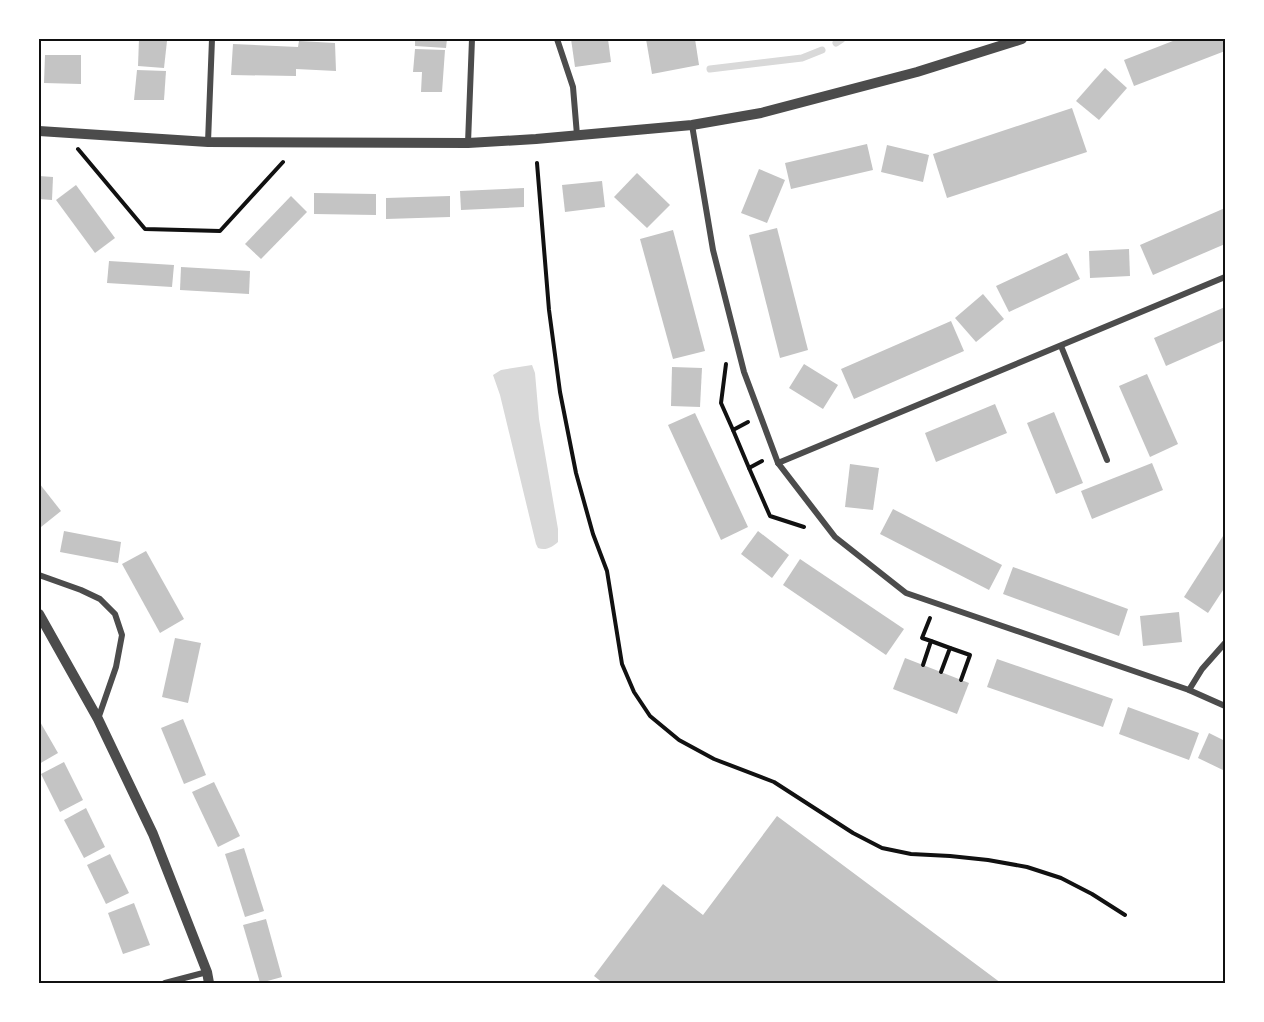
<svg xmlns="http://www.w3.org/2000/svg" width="1264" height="1022" viewBox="0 0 1264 1022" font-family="'Open Sans',sans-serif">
	<rect width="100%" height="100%" fill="#fff"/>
	<path fill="#d9d9d9" d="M532 365 535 373 539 419 558 529V542C552 547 546 551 538 548L536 544 500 395 493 375 501 370Z"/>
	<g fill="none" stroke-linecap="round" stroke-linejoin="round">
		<g stroke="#d9d9d9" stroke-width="7">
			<path d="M836 43 842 39"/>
			<path d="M710 69 802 58 822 50"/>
		</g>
	</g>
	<g fill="#c4c4c4">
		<path d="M139 39 167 41 164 68 138 66Z"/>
		<path d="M415 39H447L446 48 415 46Z"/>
		<path d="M571 39H608L611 62 575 67Z"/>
		<path d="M646 39H695L699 65 652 74Z"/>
		<path d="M1178 39H1225V51L1134 86 1124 60Z"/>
		<path d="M299 41 335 43 336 71 296 69V76L231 75 233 44 298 47Z"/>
		<path d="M415 49 445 50 442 92H421L422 72H413Z"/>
		<path d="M45 55H81V84L44 83Z"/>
		<path d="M1105 68 1127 88 1099 120 1076 101Z"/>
		<path d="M137 70 166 71 164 100H134Z"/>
		<path d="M1072 108 1087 152 947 198 933 154Z"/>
		<path d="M867 144 873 170 791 189 785 163Z"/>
		<path d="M887 145 929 155 923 182 881 172Z"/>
		<path d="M759 169 785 180 767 223 741 213Z"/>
		<path d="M637 173 670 205 647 228 614 197Z"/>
		<path d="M39 176 53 177 52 200 39 199Z"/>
		<path d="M602 181 605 207 565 212 562 185Z"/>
		<path d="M76 185 115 238 95 253 56 200Z"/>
		<path d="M524 188V207L461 210 460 191Z"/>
		<path d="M314 193 376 194V215L314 214Z"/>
		<path d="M291 196 307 212 261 259 245 244Z"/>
		<path d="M450 196V217L386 219V198Z"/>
		<path d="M1225 208V244L1153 275 1140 245Z"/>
		<path d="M777 228 808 350 780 358 749 235Z"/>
		<path d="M673 230 705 351 673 359 640 239Z"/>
		<path d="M1129 249 1130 276 1090 278 1089 251Z"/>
		<path d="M1067 253 1080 279 1009 312 996 286Z"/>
		<path d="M109 261 174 265 172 287 107 283Z"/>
		<path d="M181 267 250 271 249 294 180 290Z"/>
		<path d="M983 294 1004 319 976 342 955 318Z"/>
		<path d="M1225 307V340L1166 366 1154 338Z"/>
		<path d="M951 321 964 351 854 399 841 369Z"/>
		<path d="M804 364 838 385 823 409 789 388Z"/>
		<path d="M672 367 702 368 700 407 671 406Z"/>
		<path d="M1147 374 1178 444 1150 457 1119 386Z"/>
		<path d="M995 404 1007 433 936 462 925 433Z"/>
		<path d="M1054 412 1083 483 1056 494 1027 423Z"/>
		<path d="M695 413 748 527 721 540 668 425Z"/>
		<path d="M1152 463 1163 490 1092 519 1081 491Z"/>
		<path d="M850 464 879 468 873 510 845 507Z"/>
		<path d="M39 483 61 511 41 527 39 524Z"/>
		<path d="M893 509 1002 565 989 590 880 534Z"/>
		<path d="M64 531 121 542 118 563 60 552Z"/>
		<path d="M758 531 789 555 772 578 741 554Z"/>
		<path d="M1225 533V587L1208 613 1184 597Z"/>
		<path d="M146 551 184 619 160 633 122 564Z"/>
		<path d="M800 559 904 629 886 655 783 585Z"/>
		<path d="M1013 567 1128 609 1119 636 1003 594Z"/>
		<path d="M1179 612 1182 642 1143 646 1140 616Z"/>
		<path d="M175 638 201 643 188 703 162 697Z"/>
		<path d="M905 658 969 683 957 714 893 689Z"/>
		<path d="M997 659 1113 699 1103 727 987 687Z"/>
		<path d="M1128 707 1199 733 1189 760 1119 734Z"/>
		<path d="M183 719 206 775 184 784 161 728Z"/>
		<path d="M39 720 58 753 39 764Z"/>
		<path d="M1209 733 1225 741V771L1198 758Z"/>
		<path d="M64 762 83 800 60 812 41 774Z"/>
		<path d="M214 782 240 836 218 847 192 792Z"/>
		<path d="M86 808 105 847 84 858 64 820Z"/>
		<path d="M777 816 1001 983H603L594 976 663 884 703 915Z"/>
		<path d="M244 848 264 911 245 917 225 854Z"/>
		<path d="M110 854 129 893 106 904 87 865Z"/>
		<path d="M134 903 150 945 123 954 108 913Z"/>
		<path d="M266 919 282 977 260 983 243 925Z"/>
	</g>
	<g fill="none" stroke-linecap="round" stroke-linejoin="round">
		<g stroke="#111" stroke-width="4">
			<path d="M78 149 145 229 220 231 283 162"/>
			<path d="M537 163 549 310 560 392 576 473 593 534 607 571 622 664 634 692 650 716 679 740 714 759 774 782 853 833 882 848 911 854 950 856 988 860 1027 867 1061 878 1092 894 1125 915"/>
			<path d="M726 364 721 403 733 430 748 422"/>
			<path d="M733 430 749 468 762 461"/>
			<path d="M749 468 770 516 804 527"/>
			<path d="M931 641 950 648 941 672"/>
			<path d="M950 648 970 655 961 680"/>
			<path d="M923 665 931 641 922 638 930 618"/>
		</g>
		<g stroke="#4c4c4c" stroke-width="6">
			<path d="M557 39 573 87 577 135"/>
			<path d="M692 125 713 250 744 372 778 463 835 537 906 593 1189 690 1225 706"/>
			<path d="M208 142 212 39"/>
			<path d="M468 143 472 39"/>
			<path d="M1061 346 1107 460"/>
			<path d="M778 463 1225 277"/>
			<path d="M39 575 81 590 100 599 115 614 122 635 116 667 98 719"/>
			<path d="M1189 690 1202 669 1225 643"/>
			<path d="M165 983 207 972"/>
		</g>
		<g stroke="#4c4c4c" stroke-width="10">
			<path d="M39 131 208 142 468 143 536 139 692 125 761 113 917 72 1022 39"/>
			<path d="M39 614 98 719 153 834 207 972 209 983"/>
		</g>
	</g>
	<rect width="1264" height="1022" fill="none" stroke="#ffffff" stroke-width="81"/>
	<rect x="40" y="40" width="1184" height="942" fill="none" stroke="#111" stroke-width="2"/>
</svg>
